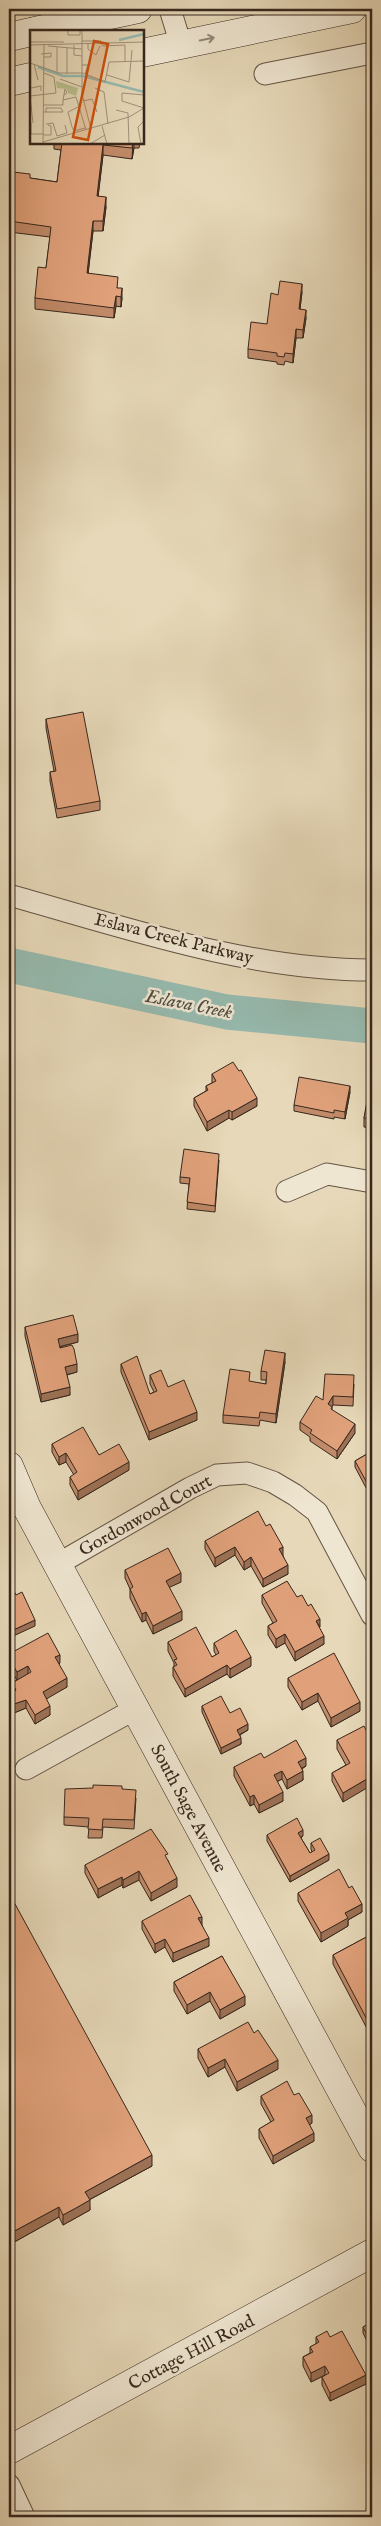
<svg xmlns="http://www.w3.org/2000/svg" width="381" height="2526" viewBox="0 0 381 2526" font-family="'IM FELL English',serif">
	<rect width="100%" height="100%" fill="#e6d8b8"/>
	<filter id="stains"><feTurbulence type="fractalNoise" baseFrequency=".004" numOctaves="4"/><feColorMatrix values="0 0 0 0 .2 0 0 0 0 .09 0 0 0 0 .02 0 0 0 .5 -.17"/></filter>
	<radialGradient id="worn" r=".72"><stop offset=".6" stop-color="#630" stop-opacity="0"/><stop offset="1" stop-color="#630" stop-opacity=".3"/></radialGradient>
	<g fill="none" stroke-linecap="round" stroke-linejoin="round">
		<path stroke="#96baaf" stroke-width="35" d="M9 965 227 1012 372 1026"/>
		<g stroke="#635344" stroke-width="23">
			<g id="street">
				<path d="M170 9 181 45"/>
				<path d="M265 74 372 53"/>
				<path d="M9 895C127 928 248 970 372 970"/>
				<path d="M287 1191 327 1174 372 1182"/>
				<path d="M58 1564 190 1488 217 1475 247 1473 273 1482 295 1495 317 1512 372 1615"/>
				<path d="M26 1769 135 1709"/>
				<path d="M9 2485 24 2517"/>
			</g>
		</g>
		<g stroke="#37271d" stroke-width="29">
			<g id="secondary">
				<path d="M35 31 138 9"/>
				<path d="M9 37 31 32"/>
				<path d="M142 53 352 9"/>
				<path d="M9 82 31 77"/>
				<path d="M9 1466 27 1508 372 2148"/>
				<path d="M9 2450 372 2253"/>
			</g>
		</g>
		<use href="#street" stroke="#efe6d1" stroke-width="21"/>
		<use href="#secondary" stroke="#efe6d1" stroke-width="28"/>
	</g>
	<g fill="#c18a69" stroke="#37271d">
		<path d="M54 142H140L139 148H134L132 159 103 155 98 196 106 207 103 231H93L88 273 118 288 122 298 121 307 116 306 114 318 35 309V298L46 268 50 237 9 232V175L57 182 61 150 54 149Z"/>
		<path d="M302 292 300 309 306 318 303 338H296L293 363 285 361 284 365 277 364V362L248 358V349L267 324 278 295Z"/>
		<path d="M46 719 100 801V810L57 818 50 781V772L54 771 46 728Z"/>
		<path d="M212 1074 257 1106 232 1120 229 1118 207 1131 194 1106V1098L206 1091V1086L212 1083Z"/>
		<path d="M372 1079V1128L364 1127V1118Z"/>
		<path d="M350 1092 345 1119 334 1117V1119L294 1111V1105Z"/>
		<path d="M219 1160 215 1212 187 1209 189 1184 180 1183V1177Z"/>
		<path d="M25 1327 78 1342 60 1347 77 1372 67 1375 70 1395 41 1402 25 1336Z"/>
		<path d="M285 1362 276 1423 260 1420 259 1426 223 1423V1415L250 1382 266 1384V1380H261V1371Z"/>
		<path d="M121 1364 150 1394 154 1392 150 1384V1375L168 1387 197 1420 149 1440 121 1372Z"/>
		<path d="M354 1384 353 1406 333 1405 332 1406V1410L355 1433 337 1459 310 1441V1437L300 1430V1422L323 1400Z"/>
		<path d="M52 1444 99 1455 129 1470 78 1500 70 1485V1477L74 1475 66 1462 59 1465 52 1452Z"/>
		<path d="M372 1451V1499L355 1467V1461Z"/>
		<path d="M205 1541 283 1555 288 1574 263 1587 251 1566 244 1570 235 1555 215 1567 205 1549Z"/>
		<path d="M125 1570 181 1582 169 1587 182 1620 153 1634 146 1620 142 1622 130 1598V1589L125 1578Z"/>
		<path d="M262 1595 297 1597 319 1627 324 1644 295 1661 285 1643 276 1648 268 1635V1626L273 1623 262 1603Z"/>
		<path d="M168 1642 212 1657 216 1655 214 1651V1643L251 1666 230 1678 227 1674 185 1697 173 1676V1667L174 1666V1663L168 1651Z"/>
		<path d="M9 1654 60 1663 59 1664 67 1687 46 1698 50 1715 35 1724 26 1708 14 1713 9 1704V1694L12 1692V1683L17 1680 9 1667Z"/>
		<path d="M288 1678 360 1711 331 1727 318 1701 302 1710 288 1687Z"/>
		<path d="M202 1706 230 1713 248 1730 240 1735 241 1744 221 1754 202 1712Z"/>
		<path d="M337 1740 372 1741 343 1802 332 1781V1773L346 1765 337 1749Z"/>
		<path d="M264 1758 306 1766 302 1769 303 1780 287 1789 282 1779 277 1782 283 1801 259 1813 254 1804 250 1806 234 1776V1767Z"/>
		<path d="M122 1789 136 1798 134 1829 103 1827 102 1838H88L89 1827 64 1825V1817Z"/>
		<path d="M267 1835 303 1836 301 1838 310 1853 312 1852 311 1849V1843L329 1860 290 1882 267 1841Z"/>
		<path d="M168 1860 177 1887 151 1901 139 1880 123 1888 122 1885 98 1898 85 1873V1865Z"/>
		<path d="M349 1888 362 1912 348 1920V1926L321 1942 298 1901V1893Z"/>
		<path d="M9 1893 152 2166 89 2200 90 2210 63 2225 59 2217 9 2245Z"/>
		<path d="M142 1921 202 1925 209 1946 173 1962 165 1947 155 1953 142 1929Z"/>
		<path d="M372 1934V2038L333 1964V1955Z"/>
		<path d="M222 1956 245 2005 220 2019 210 2001 187 2014 174 1991V1982Z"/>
		<path d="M254 2033 278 2069 237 2091 225 2067 208 2077 198 2058V2049Z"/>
		<path d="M294 2095 312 2123 309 2125 314 2141 273 2164 259 2138V2129L271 2122 261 2104V2096Z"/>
		<path d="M372 2322V2351L363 2333V2327Z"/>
		<path d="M316 2337H330L366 2384 330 2401 322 2385V2377L325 2375 311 2382 303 2366V2357L310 2353V2347L316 2344Z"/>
		<path d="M372 2507V2517H368V2510Z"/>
	</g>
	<g fill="#9d7155" stroke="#37271d">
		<path d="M133 142H134V148L132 159Z"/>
		<path d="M103 145V155L97 206V196Z"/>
		<path d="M106 197V207L103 231V221Z"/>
		<path d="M93 221V231L87 283V273Z"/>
		<path d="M302 284V292L299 317V309Z"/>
		<path d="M122 288V298L121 307V297Z"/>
		<path d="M116 296V306L114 318V308Z"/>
		<path d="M306 310V318L303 338V330Z"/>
		<path d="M296 329V338L293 363V354Z"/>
		<path d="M350 1086V1092L345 1119V1112Z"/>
		<path d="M257 1098V1106L232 1120V1112Z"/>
		<path d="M229 1110V1118L207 1131V1122Z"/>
		<path d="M78 1334V1342L58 1347V1339Z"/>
		<path d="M285 1353V1362L276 1423V1414Z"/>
		<path d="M77 1364V1372L65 1375V1367Z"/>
		<path d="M70 1387V1395L41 1402V1394Z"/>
		<path d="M333 1396V1405L328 1412V1404Z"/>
		<path d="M197 1412V1420L149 1440V1432Z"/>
		<path d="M355 1424V1433L337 1459V1451Z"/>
		<path d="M66 1453V1462L59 1465V1457Z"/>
		<path d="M129 1462V1470L78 1500V1491Z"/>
		<path d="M235 1547V1555L215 1567V1558Z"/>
		<path d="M283 1547V1555L279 1557V1549Z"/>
		<path d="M251 1557V1566L244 1570V1562Z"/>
		<path d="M288 1565V1574L263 1587V1579Z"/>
		<path d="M181 1573V1582L166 1589V1581Z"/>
		<path d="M182 1611V1620L153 1634V1626Z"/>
		<path d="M146 1612V1620L142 1622V1614Z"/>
		<path d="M320 1619V1627L316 1621Z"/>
		<path d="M35 1620V1626L9 1638V1632Z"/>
		<path d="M285 1634V1643L276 1648V1639Z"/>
		<path d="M324 1636V1644L295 1661V1652Z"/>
		<path d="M60 1655V1663L55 1666V1657Z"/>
		<path d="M251 1657V1666L230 1678V1669Z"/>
		<path d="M227 1665V1674L185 1697V1689Z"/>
		<path d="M28 1666V1674L17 1681V1672Z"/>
		<path d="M67 1678V1687L43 1701V1692Z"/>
		<path d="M318 1693V1701L302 1710V1702Z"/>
		<path d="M26 1700V1708L14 1713V1704Z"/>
		<path d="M360 1702V1711L331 1727V1718Z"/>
		<path d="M50 1706V1715L35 1724V1715Z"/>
		<path d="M248 1724V1730L237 1736V1730Z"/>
		<path d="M241 1738V1744L221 1754V1748Z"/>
		<path d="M306 1758V1766L298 1770V1762Z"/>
		<path d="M282 1771V1779L274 1783V1775Z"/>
		<path d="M303 1771V1780L287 1789V1780Z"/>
		<path d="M372 1776V1785L343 1802V1793Z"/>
		<path d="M283 1792V1801L259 1813V1805Z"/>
		<path d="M254 1795V1804L250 1806V1797Z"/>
		<path d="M303 1830V1836L298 1839V1833Z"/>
		<path d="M329 1854V1860L290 1882V1876Z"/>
		<path d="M139 1871V1880L123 1888V1880Z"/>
		<path d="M122 1877V1885L98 1898V1889Z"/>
		<path d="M177 1878V1887L151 1901V1893Z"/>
		<path d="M362 1904V1912L348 1920V1926L321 1942V1933L345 1913Z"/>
		<path d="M202 1917V1926L198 1918Z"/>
		<path d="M209 1938V1946L173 1962V1953Z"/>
		<path d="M165 1939V1947L155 1953V1944Z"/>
		<path d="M210 1992V2001L187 2014V2005Z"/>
		<path d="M245 1996V2005L220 2019V2010Z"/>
		<path d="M225 2059V2067L208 2077V2068Z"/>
		<path d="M278 2060V2069L237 2091V2082Z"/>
		<path d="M312 2115V2123L306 2127V2118Z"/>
		<path d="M314 2133V2141L273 2164V2156Z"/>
		<path d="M152 2155V2166L85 2202V2192Z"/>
		<path d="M90 2200V2210L63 2225V2215Z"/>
		<path d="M59 2207V2217L9 2245V2234Z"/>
		<path d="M325 2366V2375L311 2382V2373Z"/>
		<path d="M366 2375V2384L330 2401V2393Z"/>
	</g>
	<g fill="#e0a17a" stroke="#37271d">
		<path d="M62 142H133L132 148 103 145 97 196 106 197 103 221H93L87 273 118 277 117 288H122L121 297 116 296 114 308 35 298 38 267 46 268 51 227 9 221V175L13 176V172L30 174V178L57 182Z"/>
		<path d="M280 281 302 284 299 309 306 310 303 330 296 329 293 354 285 353 284 357 277 356V353L248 349 251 322 267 324 271 293 278 295Z"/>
		<path d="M83 712 100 801 57 809 50 772 56 771 46 719Z"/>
		<path d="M233 1062 239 1071 241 1070 257 1098 232 1112 229 1110 207 1122 194 1098 208 1090 206 1086 216 1081 212 1074Z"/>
		<path d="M299 1077 350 1086 345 1112 334 1110V1113L294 1105Z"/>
		<path d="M371 1078 372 1079V1119L364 1118Z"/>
		<path d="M184 1149 219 1154 215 1206 187 1202 190 1178 180 1177Z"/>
		<path d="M73 1315 78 1334 58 1339 60 1348 72 1345 74 1349 77 1364 65 1367 70 1387 41 1394 25 1327Z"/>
		<path d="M265 1350 285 1353 276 1414 260 1412 259 1418 223 1415 230 1369 250 1372 249 1381 266 1384 267 1372 261 1371Z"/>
		<path d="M137 1356 150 1394 157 1391 150 1375 161 1370 168 1387 184 1380 197 1412 149 1432 121 1364Z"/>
		<path d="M325 1374 354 1375 353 1397 333 1396 328 1404 332 1407 331 1409 355 1424 337 1451 310 1433 312 1430 300 1422 316 1396 323 1400Z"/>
		<path d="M83 1427 99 1455 119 1444 129 1462 78 1491 70 1477 77 1472 66 1453 59 1457 52 1444Z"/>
		<path d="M372 1451V1492L355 1461Z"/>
		<path d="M258 1511 266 1526 270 1524 283 1547 279 1549 288 1565 263 1579 251 1557 244 1562 235 1547 215 1558 205 1541Z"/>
		<path d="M168 1548 181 1573 166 1581 182 1611 153 1626 146 1612 142 1614 130 1589 133 1587 125 1570Z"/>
		<path d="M287 1581 297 1597 302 1595 308 1606 311 1604 320 1619 316 1621 324 1636 295 1652 285 1634 276 1639 268 1626 277 1621 262 1595Z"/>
		<path d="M11 1585 16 1595 22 1592 35 1620 9 1632V1586Z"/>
		<path d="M196 1627 212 1657 219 1653 214 1643 236 1630 251 1657 230 1669 227 1665 185 1689 173 1667 177 1665 174 1660 177 1659 168 1642Z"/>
		<path d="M48 1633 60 1655 55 1657 67 1678 43 1692 50 1706 35 1715 26 1700 14 1704 9 1695V1694L16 1690 12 1683 31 1672 28 1666 17 1672 9 1658V1654Z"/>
		<path d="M334 1653 360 1702 331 1718 318 1693 302 1702 288 1678Z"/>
		<path d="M221 1696 230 1713 240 1708 248 1724 237 1730 241 1738 221 1748 202 1706Z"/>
		<path d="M364 1726 372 1741V1749L371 1750 372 1752V1776L343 1793 332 1773 350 1763 337 1740Z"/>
		<path d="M296 1740 306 1758 298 1762 303 1771 287 1780 282 1771 274 1775 283 1792 259 1805 254 1795 250 1797 234 1767 261 1753 264 1758Z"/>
		<path d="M93 1785 122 1786V1789L136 1790 134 1820 103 1819 102 1830 88 1829 89 1818 64 1817 65 1789 93 1788Z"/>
		<path d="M297 1818 303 1830 298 1833 310 1853 315 1850 311 1843 320 1838 329 1854 290 1876 267 1835Z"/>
		<path d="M151 1829 168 1854 165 1855 177 1878 151 1893 139 1871 123 1880 122 1877 98 1889 85 1865Z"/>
		<path d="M339 1869 349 1888 352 1886 362 1904 345 1913 348 1918 321 1933 298 1893Z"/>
		<path d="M9 1893 152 2155 85 2192 90 2200 76 2208 63 2215 59 2207 9 2234Z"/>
		<path d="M190 1895 202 1917 198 1918 209 1938 173 1953 165 1939 155 1944 142 1921Z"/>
		<path d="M372 1934V2029L333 1955Z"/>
		<path d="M222 1956 245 1996 220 2010 210 1992 187 2005 174 1982Z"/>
		<path d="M248 2022 254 2033 258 2030 278 2060 237 2082 225 2059 208 2068 198 2049Z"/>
		<path d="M287 2081 294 2095 299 2093 312 2115 306 2118 314 2133 273 2156 259 2129 274 2120 261 2096Z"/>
		<path d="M372 2322V2345L363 2327Z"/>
		<path d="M327 2331 330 2337 342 2331 366 2375 330 2393 322 2377 329 2373 325 2366 311 2373 303 2357 313 2352 310 2347 319 2342 316 2337Z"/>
		<path d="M372 2507V2515L368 2510Z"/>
	</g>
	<defs><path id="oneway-shaft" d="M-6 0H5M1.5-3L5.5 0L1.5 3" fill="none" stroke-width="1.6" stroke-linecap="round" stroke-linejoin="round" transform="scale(1.25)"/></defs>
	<use stroke="#938677" href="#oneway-shaft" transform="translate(207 39) rotate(-12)"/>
	<g text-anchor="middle" stroke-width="5" stroke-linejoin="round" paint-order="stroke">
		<g font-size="18" fill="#37271d" stroke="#efe6d1">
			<text transform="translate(174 938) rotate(14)" y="6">Eslava Creek Parkway</text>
			<text transform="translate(145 1515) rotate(-29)" y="6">Gordonwood Court</text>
			<text transform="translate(189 1808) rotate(62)" y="6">South Sage Avenue</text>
			<text transform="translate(191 2352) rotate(-28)" y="6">Cottage Hill Road</text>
		</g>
		<g font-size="19" font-style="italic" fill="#4f4c42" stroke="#efe6d1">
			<text transform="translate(189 1003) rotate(11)" y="7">Eslava Creek</text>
		</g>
	</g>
	<g transform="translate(30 30)">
		<rect width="114" height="114" fill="#e6d8b8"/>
		<path d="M26 51 48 58 46 66 38 63 37 59 27 58Z" fill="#b8be8c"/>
		<path fill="none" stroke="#96baaf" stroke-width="2.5" d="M89 10 114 4M8 37 33 46H53L114 62"/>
		<path fill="none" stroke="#a0917a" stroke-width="1" d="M38 0V5H50V1M52 0V64L61 99M52 11H71M0 12H34M70 13 73 16 95 15V31M58 14V19L66 25 70 16M0 15 114 12M44 15V25L52 26M18 16 52 19M37 17V44M11 24 21 23V27H14M0 33 29 43H53L75 52 79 32 114 31M4 34 8 50M52 35H58L55 44M27 42V17M77 45 99 52 102 20M30 49 52 57M1 58 11 56V61M65 58 74 62 78 94M0 66 26 63 24 47 14 43M0 66 3 93M33 70 35 59 37 63 34 65M53 71 62 69 67 82M13 75H33M33 75V70L46 67 56 100M48 77 38 82 42 97 44 101 55 98M114 78 92 71V63L114 65M86 80 98 83 99 114M13 82H33L31 78H16V82M1 93V104H14M16 94 23 93 27 106 37 103 35 95M72 96 77 114M14 105H21V96L18 95M13 112 99 87 114 78M13 113 14 14M60 114 75 105M111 114 108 97 114 91"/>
		<path fill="#cd520f" fill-opacity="0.15" stroke="#cd520f" stroke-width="2.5" d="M64 11 78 14 58 110 43 107Z"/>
		<rect width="114" height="114" fill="none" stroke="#37271d" stroke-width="2.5"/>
	</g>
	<rect width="381" height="2526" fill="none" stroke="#e6d8b8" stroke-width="30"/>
	<rect x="10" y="10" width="361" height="2506" fill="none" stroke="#37271d" stroke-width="2.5"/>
	<rect x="15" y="15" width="351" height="2496" fill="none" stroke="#37271d"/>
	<rect width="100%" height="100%" filter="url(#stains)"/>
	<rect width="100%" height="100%" fill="url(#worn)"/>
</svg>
